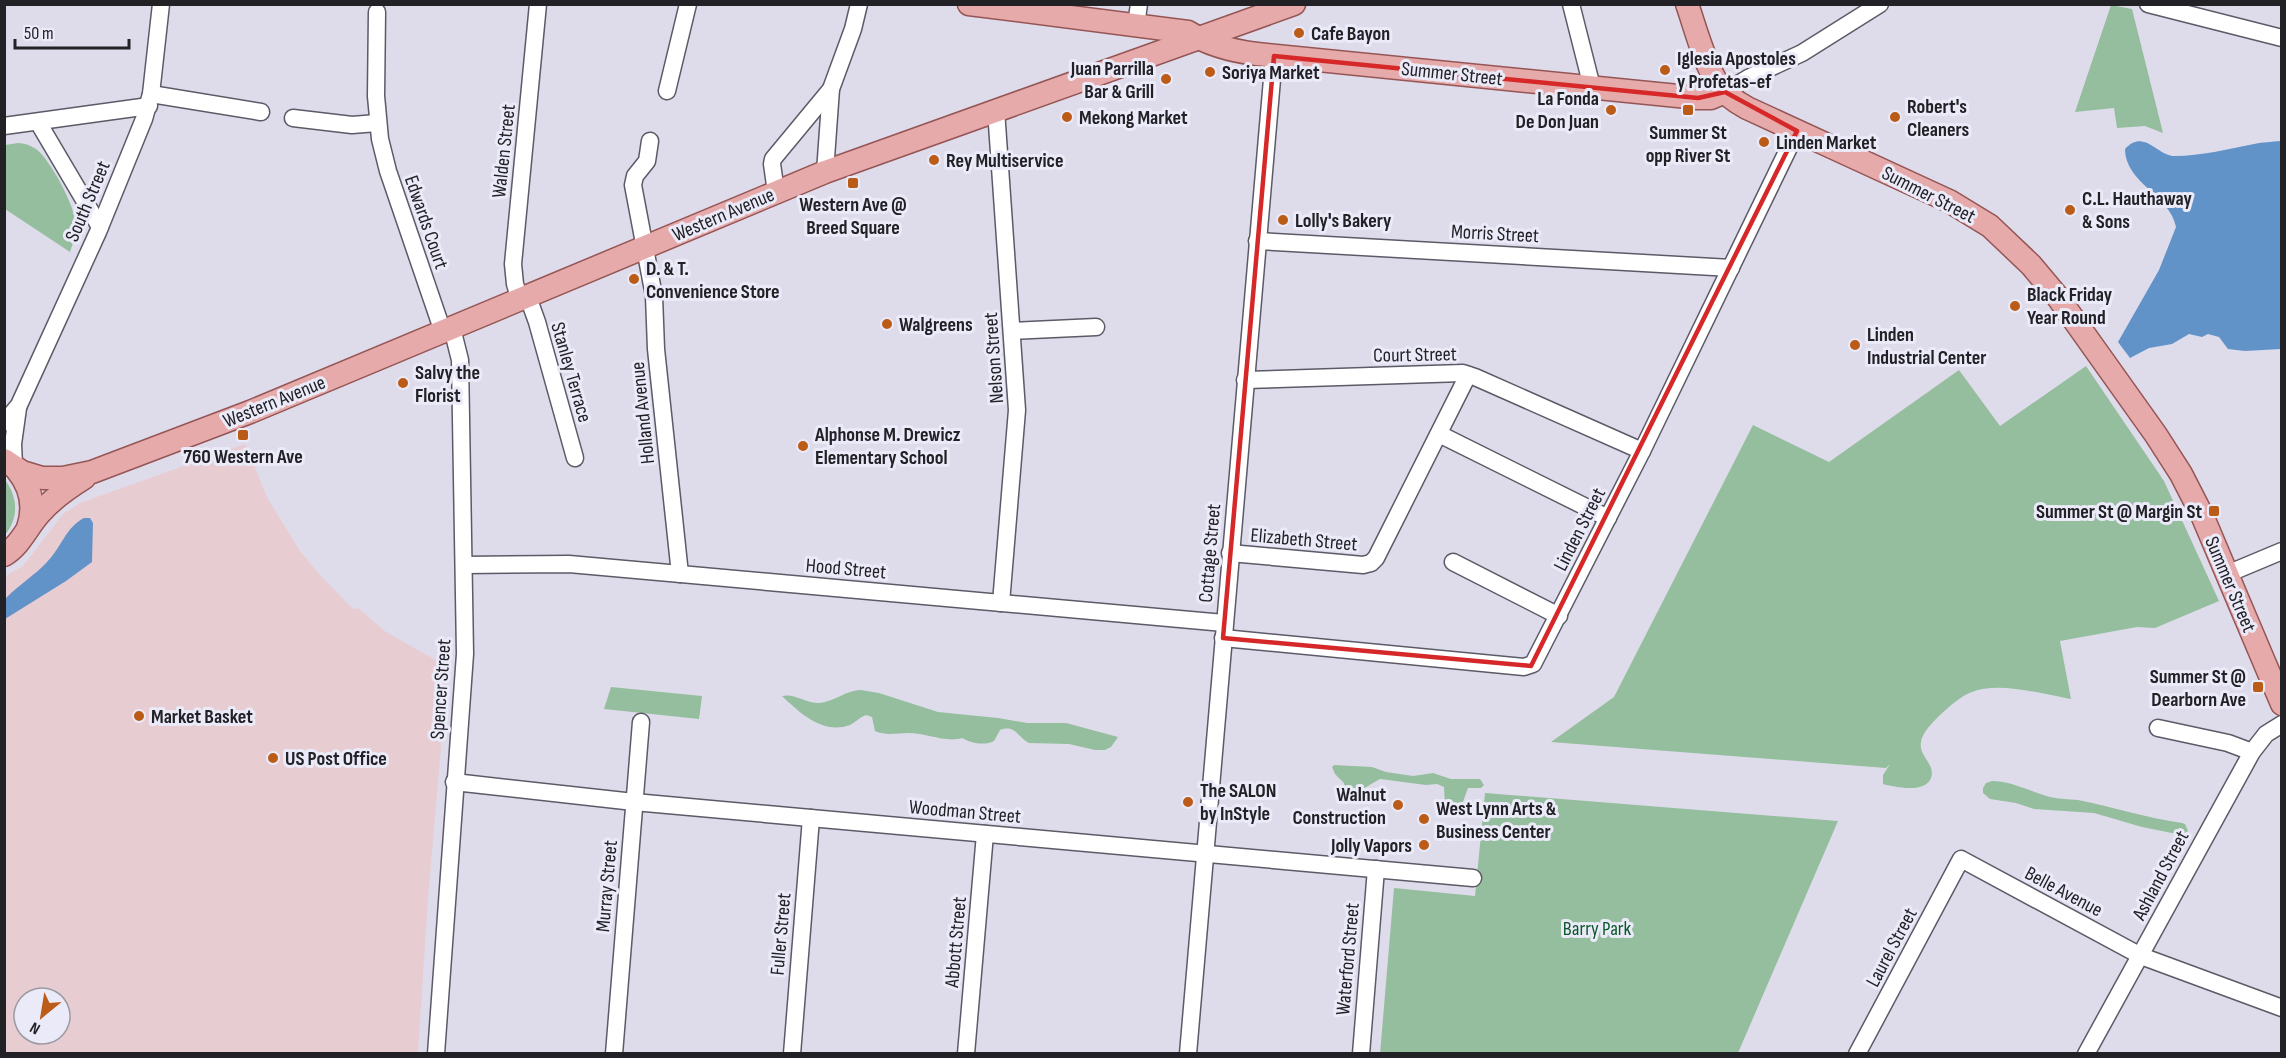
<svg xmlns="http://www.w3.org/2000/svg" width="2286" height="1058" viewBox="0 0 2286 1058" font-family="'Sofia Sans Condensed',sans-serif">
	<rect width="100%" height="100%" fill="#dedceb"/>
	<path fill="#e7cdd1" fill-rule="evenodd" d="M245 444 268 499 300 551 320 575 353 609 358 608 386 632 448 667 428 899 418 1053H5L4 577 23 566 63 514 80 503ZM24 998H60V1034H24Z"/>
	<g fill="#95be9e">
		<path d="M2111 5 2132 9 2163 133 2145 126 2117 128 2114 108 2075 112Z"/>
		<path d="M18 143C24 143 30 145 36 149 50 159 75 206 76 224 77 234 73 243 70 252L5 209V145Z"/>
		<path d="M2086 366 2164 481 2219 601 2155 628 2137 627 2060 641 2071 699C2043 694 1998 681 1972 692 1959 697 1949 707 1939 716 1932 723 1922 733 1921 742 1918 757 1938 765 1930 780 1923 793 1894 787 1883 784V775L1890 764 1886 768 1551 742 1614 697 1753 425 1829 462 1959 370 2000 426Z"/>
		<path d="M5 480C18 497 19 518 5 535Z"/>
		<path d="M611 687 702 696 699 719 604 709Z"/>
		<path d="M861 690 879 693 938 712 998 718 1027 723H1066L1118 737 1111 747 1105 750H1095L1069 744 1029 743C1017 737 1016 724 1000 730L994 741C984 746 971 743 962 738 946 743 926 733 909 733 897 733 886 736 875 731L872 717 866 715C860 717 856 722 850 725 823 735 800 713 782 696 794 693 806 703 819 703 834 702 846 690 861 690Z"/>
		<path d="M1334 765 1372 767 1386 772 1413 776 1433 773 1451 779H1480L1484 785 1481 788H1468L1461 807 1457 811 1451 810 1445 805 1444 787 1437 784 1426 785 1380 779C1370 785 1360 790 1350 797L1347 796 1344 783 1335 774 1332 767Z"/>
		<path d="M1992 781C2012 781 2031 792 2050 797 2059 799 2069 799 2078 800 2113 807 2146 818 2182 823L2185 824 2188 831 2182 835 2142 827 2094 813 2034 809 2016 803 1990 799 1983 793V788L1986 783Z"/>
		<path d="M1485 793 1838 821 1738 1053 1380 1054 1394 888 1475 896Z"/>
	</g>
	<g fill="#6192c8">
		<path d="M2281 141V349L2245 351 2228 349 2219 337 2208 334 2202 337 2189 334 2172 344 2149 348 2130 358 2118 342 2159 270 2176 227C2170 195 2125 183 2125 149 2144 128 2157 156 2175 156 2201 156 2228 149 2254 144 2263 142 2272 142 2281 141Z"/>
		<path d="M84 518H90L93 523 92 562 66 581 5 619V600L7 597C20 584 35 575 47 562 61 548 66 527 84 518Z"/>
	</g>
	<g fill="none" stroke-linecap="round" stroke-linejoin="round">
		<g stroke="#5b5a66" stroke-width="19">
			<g id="minor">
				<path d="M1571 4 1592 87"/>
				<path d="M2148 4 2282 38"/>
				<path d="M377 12 376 96 380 139 388 171 443 332"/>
				<path d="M1136 25 1139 4"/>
				<path d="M667 91 688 4"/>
				<path d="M1725 92 1748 78 1802 53 1880 4"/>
				<path d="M151 94 261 112"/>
				<path d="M996 110 1017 410 1001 603"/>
				<path d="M293 118 352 125 377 123"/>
				<path d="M38 122 100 227"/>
				<path d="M4 126 149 106"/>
				<path d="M650 141 647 161 635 176 633 185 654 296 656 349 680 574"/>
				<path d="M825 172 831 89 853 29 859 4"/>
				<path d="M776 192 772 164 773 159 831 89"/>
				<path d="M1257 241 1731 268"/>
				<path d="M528 297 537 322 575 458"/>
				<path d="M520 300 515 284 513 264 538 4"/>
				<path d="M1013 331 1096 327"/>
				<path d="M1245 380 1463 373 1475 377 1642 451"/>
				<path d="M4 423 19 405 98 232 144 119 151 94 161 4"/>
				<path d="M1439 434 1608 518"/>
				<path d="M14 466 13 444 18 408"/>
				<path d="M1230 553 1363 565 1371 563 1376 558 1468 375"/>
				<path d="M1453 562 1559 616"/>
				<path d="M464 565 569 564 1224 623"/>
				<path d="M2227 574 2282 551"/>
				<path d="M1223 638 1524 667 1533 664 1642 451 1797 131"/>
				<path d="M2158 728 2228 743 2252 752"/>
				<path d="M454 782 634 802 1473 878"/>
				<path d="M436 1054 465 654 460 360 452 328"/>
				<path d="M614 1054 641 722"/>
				<path d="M792 1054 811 818"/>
				<path d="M966 1054 985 834"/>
				<path d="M1188 1054 1274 56"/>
				<path d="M1361 1054 1376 869"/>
				<path d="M1857 1054 1961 859 2141 956 2282 1008"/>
				<path d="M2086 1054 2252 752 2266 734 2282 724"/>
			</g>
		</g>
		<g stroke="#955555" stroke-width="25">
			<g id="major">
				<path d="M969 4 1188 32C1209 45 1232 51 1257 54L1698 98H1711L1725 92"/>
				<path d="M1687 4C1695 27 1705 65 1718 84 1725 95 1736 102 1747 108L1949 201 1990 226 2031 265 2057 296 2156 435 2181 474 2202 515 2282 704"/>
				<path d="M4 460 22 472 42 478H63L92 472 250 412 825 172 1294 4"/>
				<path d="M17 470C31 487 35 507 28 528"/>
				<path d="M4 555C21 545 27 527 40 513 53 498 68 488 84 478"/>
			</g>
		</g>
		<use href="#minor" stroke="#fff" stroke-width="16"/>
		<use href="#major" stroke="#e5aaa9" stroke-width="22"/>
	</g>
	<path fill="none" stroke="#d62828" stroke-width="4.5" stroke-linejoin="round" d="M1274 56 1698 98 1725 92 1797 131 1531 666 1223 638Z"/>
	<g fill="#bb5b18" stroke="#ebeaf8" stroke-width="2">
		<circle cx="1299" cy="33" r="6"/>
		<circle cx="1665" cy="70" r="6"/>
		<circle cx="1210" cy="72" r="6"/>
		<circle cx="1166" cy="79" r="6"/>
		<circle cx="1611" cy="110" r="6"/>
		<rect x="1682" y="104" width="12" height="12" rx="3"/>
		<circle cx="1067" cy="117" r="6"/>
		<circle cx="1895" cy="117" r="6"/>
		<circle cx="1764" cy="142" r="6"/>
		<circle cx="934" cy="160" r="6"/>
		<rect x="847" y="177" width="12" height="12" rx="3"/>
		<circle cx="2070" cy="210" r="6"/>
		<circle cx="1283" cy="220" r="6"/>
		<circle cx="634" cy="279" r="6"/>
		<circle cx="2015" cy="306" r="6"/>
		<circle cx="887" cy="324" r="6"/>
		<circle cx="1855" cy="345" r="6"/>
		<circle cx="403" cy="383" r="6"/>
		<rect x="237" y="429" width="12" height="12" rx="3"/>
		<circle cx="803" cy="446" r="6"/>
		<rect x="2208" y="505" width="12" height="12" rx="3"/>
		<rect x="2252" y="681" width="12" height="12" rx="3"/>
		<circle cx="139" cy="716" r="6"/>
		<circle cx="273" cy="758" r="6"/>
		<circle cx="1188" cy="802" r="6"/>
		<circle cx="1398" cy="805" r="6"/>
		<circle cx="1424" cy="819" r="6"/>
		<circle cx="1424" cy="845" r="6"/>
	</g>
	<g text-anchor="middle" stroke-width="6" stroke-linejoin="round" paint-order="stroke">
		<g font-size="20" font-weight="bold" fill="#222126" stroke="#ebeaf8" text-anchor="start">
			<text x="1311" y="40">Cafe Bayon</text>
			<text x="1677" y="65">Iglesia Apostoles<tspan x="1677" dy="23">y Profetas-ef</tspan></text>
			<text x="1154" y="75" text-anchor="end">Juan Parrilla<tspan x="1154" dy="23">Bar &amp; Grill</tspan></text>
			<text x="1222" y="79">Soriya Market</text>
			<text x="1599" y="105" text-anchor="end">La Fonda<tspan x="1599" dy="23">De Don Juan</tspan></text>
			<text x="1907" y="113">Robert's<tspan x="1907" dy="23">Cleaners</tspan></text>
			<text x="1079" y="124">Mekong Market</text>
			<text x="1688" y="139" text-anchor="middle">Summer St<tspan x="1688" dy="23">opp River St</tspan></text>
			<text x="1776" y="149">Linden Market</text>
			<text x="946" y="167">Rey Multiservice</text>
			<text x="2082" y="205">C.L. Hauthaway<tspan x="2082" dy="23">&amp; Sons</tspan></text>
			<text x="853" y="211" text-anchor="middle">Western Ave @<tspan x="853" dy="23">Breed Square</tspan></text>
			<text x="1295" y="227">Lolly's Bakery</text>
			<text x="646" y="275">D. &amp; T.<tspan x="646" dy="23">Convenience Store</tspan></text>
			<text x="2027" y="301">Black Friday<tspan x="2027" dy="23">Year Round</tspan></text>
			<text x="899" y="331">Walgreens</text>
			<text x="1867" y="341">Linden<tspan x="1867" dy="23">Industrial Center</tspan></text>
			<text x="415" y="379">Salvy the<tspan x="415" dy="23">Florist</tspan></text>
			<text x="815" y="441">Alphonse M. Drewicz<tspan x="815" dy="23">Elementary School</tspan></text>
			<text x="243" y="463" text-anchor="middle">760 Western Ave</text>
			<text x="2202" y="518" text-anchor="end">Summer St @ Margin St</text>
			<text x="2246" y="683" text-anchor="end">Summer St @<tspan x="2246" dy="23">Dearborn Ave</tspan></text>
			<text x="151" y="723">Market Basket</text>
			<text x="285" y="765">US Post Office</text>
			<text x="1200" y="797">The SALON<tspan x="1200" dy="23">by InStyle</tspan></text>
			<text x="1386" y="801" text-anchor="end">Walnut<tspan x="1386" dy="23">Construction</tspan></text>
			<text x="1436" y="815">West Lynn Arts &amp;<tspan x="1436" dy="23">Business Center</tspan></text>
			<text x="1412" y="852" text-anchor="end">Jolly Vapors</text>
		</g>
		<g font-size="20" fill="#222126" stroke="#ebeaf8">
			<text transform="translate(1452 73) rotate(6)" y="7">Summer Street</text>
			<text transform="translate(503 151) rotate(-84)" y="7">Walden Street</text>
			<text transform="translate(1929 194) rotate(27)" y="7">Summer Street</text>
			<text transform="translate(87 201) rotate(-67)" y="7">South Street</text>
			<text transform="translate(723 214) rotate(-23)" y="7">Western Avenue</text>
			<text transform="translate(427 222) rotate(71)" y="7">Edwards Court</text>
			<text transform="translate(1495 233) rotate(3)" y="7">Morris Street</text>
			<text transform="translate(1415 354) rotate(-1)" y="7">Court Street</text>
			<text transform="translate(993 358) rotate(-94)" y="7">Nelson Street</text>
			<text transform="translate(572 372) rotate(74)" y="7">Stanley Terrace</text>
			<text transform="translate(274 401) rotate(-22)" y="7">Western Avenue</text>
			<text transform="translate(642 413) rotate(-96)" y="7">Holland Avenue</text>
			<text transform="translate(1579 529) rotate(-63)" y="7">Linden Street</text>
			<text transform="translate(1304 539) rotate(5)" y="7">Elizabeth Street</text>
			<text transform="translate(1209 553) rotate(-85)" y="7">Cottage Street</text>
			<text transform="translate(846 568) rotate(5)" y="7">Hood Street</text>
			<text transform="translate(2231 584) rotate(67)" y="7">Summer Street</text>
			<text transform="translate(440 689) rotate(-86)" y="7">Spencer Street</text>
			<text transform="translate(965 811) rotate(5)" y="7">Woodman Street</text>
			<text transform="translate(2160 875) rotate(-62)" y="7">Ashland Street</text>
			<text transform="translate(606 886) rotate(-85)" y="7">Murray Street</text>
			<text transform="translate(2064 891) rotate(28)" y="7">Belle Avenue</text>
			<text transform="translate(780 934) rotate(-85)" y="7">Fuller Street</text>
			<text transform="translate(955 942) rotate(-85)" y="7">Abbott Street</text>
			<text transform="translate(1891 947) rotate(-62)" y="7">Laurel Street</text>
			<text transform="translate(1347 959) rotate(-85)" y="7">Waterford Street</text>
		</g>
		<g font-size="20" fill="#0a572a" stroke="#ebeaf8">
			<text x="1597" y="935">Barry Park</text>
		</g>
	</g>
	<rect width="2286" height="1058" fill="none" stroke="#222126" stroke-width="12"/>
	<g transform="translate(42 1016) rotate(210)"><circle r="28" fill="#ebeaf8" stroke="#9b9aa4" stroke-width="1.5"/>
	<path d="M0-4.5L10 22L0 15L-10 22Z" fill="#bb5b18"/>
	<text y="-9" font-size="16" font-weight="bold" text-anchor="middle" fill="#222126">N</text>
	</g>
	<path d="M15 39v9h114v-9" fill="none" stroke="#222126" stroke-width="3"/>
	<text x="24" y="39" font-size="18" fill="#222126" stroke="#ebeaf8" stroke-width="4.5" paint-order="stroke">50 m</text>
</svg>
